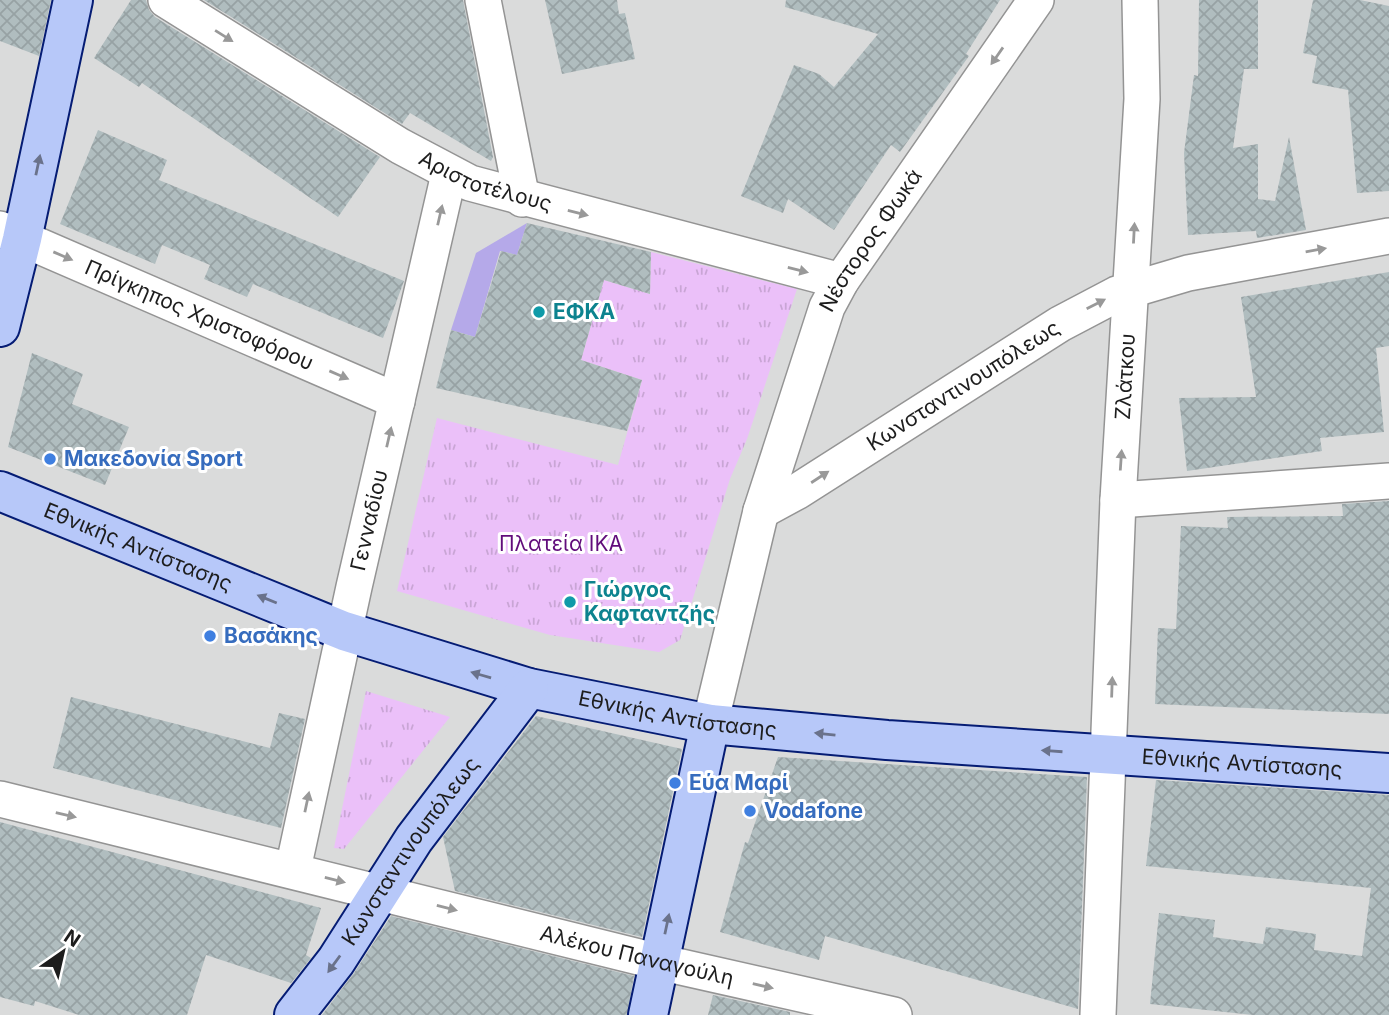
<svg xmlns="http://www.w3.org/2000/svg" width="1389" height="1015" viewBox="0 0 1389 1015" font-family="Inter,sans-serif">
	<defs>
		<pattern id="park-tufts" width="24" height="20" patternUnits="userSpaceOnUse" patternTransform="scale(1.75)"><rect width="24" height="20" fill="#ebc0f9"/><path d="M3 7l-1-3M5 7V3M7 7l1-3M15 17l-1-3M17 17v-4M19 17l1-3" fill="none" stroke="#c9a5d5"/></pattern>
		<pattern id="building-cross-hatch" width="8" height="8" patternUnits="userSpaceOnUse" patternTransform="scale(1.75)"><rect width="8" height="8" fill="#b0bdbf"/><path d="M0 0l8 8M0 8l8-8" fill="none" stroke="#97a2a4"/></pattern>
	</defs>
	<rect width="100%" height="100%" fill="#e3ebee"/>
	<rect fill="#dadbdb" x="0" y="0" width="1389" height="1015"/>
	<path fill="#b5a9e9" d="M527 223 517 255 500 251 475 337 451 330 476 253Z"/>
	<g fill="url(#park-tufts)">
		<path d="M651 252 797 289 747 439 730 479 680 640 659 652 550 635 397 591 437 418 618 465 642 380 581 360 604 280 650 294Z"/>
		<path d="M366 691 450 717 344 849 334 848Z"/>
	</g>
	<g fill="url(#building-cross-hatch)">
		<path d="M0 0H51L39 56 0 41Z"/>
		<path d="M131 0H146L149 10 155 17 380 157 338 217 142 83 139 87 94 58Z"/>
		<path d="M204 0H463L493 157 491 161 410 113 402 124Z"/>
		<path d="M545 0H617L619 14 625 13 635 59 562 74Z"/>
		<path d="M786 0H1000L966 54 969 56 900 152 891 145 834 230 788 199 783 213 741 196 794 65 819 74 834 87 878 34 785 7Z"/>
		<path d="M1199 0H1258V69H1244L1233 148 1258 144V199L1275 201 1289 137 1306 230 1257 238 1256 231 1188 235 1184 153 1194 75 1198 76Z"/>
		<path d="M1313 0H1360L1389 6V191L1357 193 1348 90 1312 83 1317 56 1303 53Z"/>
		<path d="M98 130 167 160 159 180 404 281 383 338 253 284 247 297 204 279 210 265 162 245 155 264 60 224Z"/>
		<path d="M527 223 651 252 650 294 604 280 581 360 642 380 627 431 436 388 451 330 475 337 501 251 517 255Z"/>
		<path d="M1389 272V346L1376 348 1384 432 1320 438 1322 451 1187 471 1179 398 1256 397 1241 297Z"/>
		<path d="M32 353 83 374 72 404 129 427 105 485 8 447Z"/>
		<path d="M1389 501V714L1155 704 1158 628 1176 629 1181 526 1228 528 1227 517 1343 516 1342 504Z"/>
		<path d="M71 697 270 748 279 713 305 719 281 828 53 768Z"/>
		<path d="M536 716 682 749 642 937 455 891 443 837Z"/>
		<path d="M778 757 1087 777 1078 1009 825 936 819 960 720 932 745 842 748 843Z"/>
		<path d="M1156 780 1389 795V1015H1253L1150 1004 1159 913 1215 920 1213 937 1263 944 1266 927 1316 934 1314 950 1362 956 1371 888 1146 866Z"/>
		<path d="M0 822 321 908 306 955 311 958 291 983 206 955 187 1015H79L35 1001 34 1006 0 997Z"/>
		<path d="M391 916 634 976 627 1015H322L354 973Z"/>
		<path d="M713 995 790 1012V1015H708Z"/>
	</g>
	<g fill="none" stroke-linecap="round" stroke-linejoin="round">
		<g stroke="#949494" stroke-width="38">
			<g id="street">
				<path id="s1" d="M166 0 400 146 470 183 841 281"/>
				<path d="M483 0 522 199"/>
				<path id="s2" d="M0 229 397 401"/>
				<path d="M1118 500 1389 481"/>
				<path id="s3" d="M761 511 798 491 1060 324 1117 294 1188 273 1389 236"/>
				<path id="s4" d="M710 724 761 511 827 307 841 281 1036 0"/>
				<path id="s5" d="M0 799 659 962 894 1015"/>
				<path id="s6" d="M293 869 354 587 449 174"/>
				<path id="s7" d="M1098 1015 1118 500 1142 99 1140 0"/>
			</g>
		</g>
		<g stroke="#051c74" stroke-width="42">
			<g id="secondary">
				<path d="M0 327 22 239 73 0"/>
				<path id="s8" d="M0 491 344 631 529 688 710 724 887 740 1389 773"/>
				<path id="s9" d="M294 1015 336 961 414 839 529 688"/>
				<path d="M648 1015 710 724"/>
			</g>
		</g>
		<use href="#street" stroke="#fff" stroke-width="35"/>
		<use href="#secondary" stroke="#b7c8f9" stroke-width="38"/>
	</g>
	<defs><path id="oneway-solid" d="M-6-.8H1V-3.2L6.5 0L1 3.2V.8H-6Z" transform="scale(1.75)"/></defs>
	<g fill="#999">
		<use href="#oneway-solid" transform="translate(224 36) rotate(32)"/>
		<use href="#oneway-solid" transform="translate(997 56) rotate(125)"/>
		<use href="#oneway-solid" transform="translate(578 213) rotate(14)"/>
		<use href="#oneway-solid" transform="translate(440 215) rotate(-77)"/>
		<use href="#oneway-solid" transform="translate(1134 233) rotate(-87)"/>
		<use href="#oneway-solid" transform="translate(1316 250) rotate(-10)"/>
		<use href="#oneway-solid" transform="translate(63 256) rotate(23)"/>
		<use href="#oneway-solid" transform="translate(798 270) rotate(14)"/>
		<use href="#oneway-solid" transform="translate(1096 304) rotate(-27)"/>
		<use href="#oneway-solid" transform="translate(339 375) rotate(23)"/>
		<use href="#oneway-solid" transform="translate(389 437) rotate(-77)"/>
		<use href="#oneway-solid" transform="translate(1121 460) rotate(-86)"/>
		<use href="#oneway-solid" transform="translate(820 477) rotate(-33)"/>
		<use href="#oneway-solid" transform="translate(1112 687) rotate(-88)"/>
		<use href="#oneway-solid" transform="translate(307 802) rotate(-78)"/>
		<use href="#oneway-solid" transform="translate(66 815) rotate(13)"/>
		<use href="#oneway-solid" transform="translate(335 880) rotate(14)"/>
		<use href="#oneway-solid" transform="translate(447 908) rotate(14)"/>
		<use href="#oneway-solid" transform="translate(763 986) rotate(13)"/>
	</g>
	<g fill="#6a728b">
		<use href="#oneway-solid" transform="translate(38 165) rotate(-78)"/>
		<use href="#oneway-solid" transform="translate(267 599) rotate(-158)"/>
		<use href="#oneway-solid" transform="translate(481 675) rotate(-164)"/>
		<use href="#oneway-solid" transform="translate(825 734) rotate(-174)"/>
		<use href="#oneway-solid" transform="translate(1052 751) rotate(-176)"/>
		<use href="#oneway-solid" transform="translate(667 924) rotate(-78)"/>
		<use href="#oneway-solid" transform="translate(334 964) rotate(126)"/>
	</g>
	<g fill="#0f9aa8" stroke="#fff" stroke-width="2.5">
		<circle cx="539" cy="312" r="7"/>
		<circle cx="570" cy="602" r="7"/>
	</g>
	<g fill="#3f7fe0" stroke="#fff" stroke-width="2.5">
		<circle cx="50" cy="459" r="7"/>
		<circle cx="210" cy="636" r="7"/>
		<circle cx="675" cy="783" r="7"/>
		<circle cx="750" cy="811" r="7"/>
	</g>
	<g text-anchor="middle" stroke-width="6" stroke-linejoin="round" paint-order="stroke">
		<g font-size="21" fill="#1d1d1d" stroke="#fff">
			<text dy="7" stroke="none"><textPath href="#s1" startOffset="369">Αριστοτέλους</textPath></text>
			<text dy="7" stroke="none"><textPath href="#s4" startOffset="513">Νέστορος Φωκά</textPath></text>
			<text dy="7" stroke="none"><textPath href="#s2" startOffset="217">Πρίγκηπος Χριστοφόρου</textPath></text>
			<text dy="7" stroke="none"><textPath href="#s7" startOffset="639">Ζλάτκου</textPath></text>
			<text dy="7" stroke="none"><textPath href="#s3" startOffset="238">Κωνσταντινουπόλεως</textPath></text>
			<text dy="7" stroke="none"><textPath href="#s6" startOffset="357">Γενναδίου</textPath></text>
			<text dy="7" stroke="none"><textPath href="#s8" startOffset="149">Εθνικής Αντίστασης</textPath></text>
			<text dy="7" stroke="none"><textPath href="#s8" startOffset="716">Εθνικής Αντίστασης</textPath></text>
			<text dy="7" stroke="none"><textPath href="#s8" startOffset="1283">Εθνικής Αντίστασης</textPath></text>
			<text dy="7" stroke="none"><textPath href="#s9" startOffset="201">Κωνσταντινουπόλεως</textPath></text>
			<text dy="7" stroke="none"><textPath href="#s5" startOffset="656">Αλέκου Παναγούλη</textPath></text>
		</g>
		<g font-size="21" font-weight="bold" fill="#0d838f" stroke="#fff" text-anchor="start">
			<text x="553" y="319">ΕΦΚΑ</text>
			<text x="584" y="597">Γιώργος<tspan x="584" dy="24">Καφταντζής</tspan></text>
		</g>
		<g font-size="21" font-weight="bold" fill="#366cbe" stroke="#fff" text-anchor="start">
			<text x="64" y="466">Μακεδονία Sport</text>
			<text x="224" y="643">Βασάκης</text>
			<text x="689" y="790">Εύα Μαρί</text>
			<text x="764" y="818">Vodafone</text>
		</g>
		<g font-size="21" fill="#610c7b" stroke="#fff">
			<text x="561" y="551">Πλατεία ΙΚΑ</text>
		</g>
	</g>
	<g transform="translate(63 952) rotate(34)" stroke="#ffffff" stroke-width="5" paint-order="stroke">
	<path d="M0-5L12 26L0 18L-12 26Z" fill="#1d1d1d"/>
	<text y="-10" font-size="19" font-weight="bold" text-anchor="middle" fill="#1d1d1d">N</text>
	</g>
</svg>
